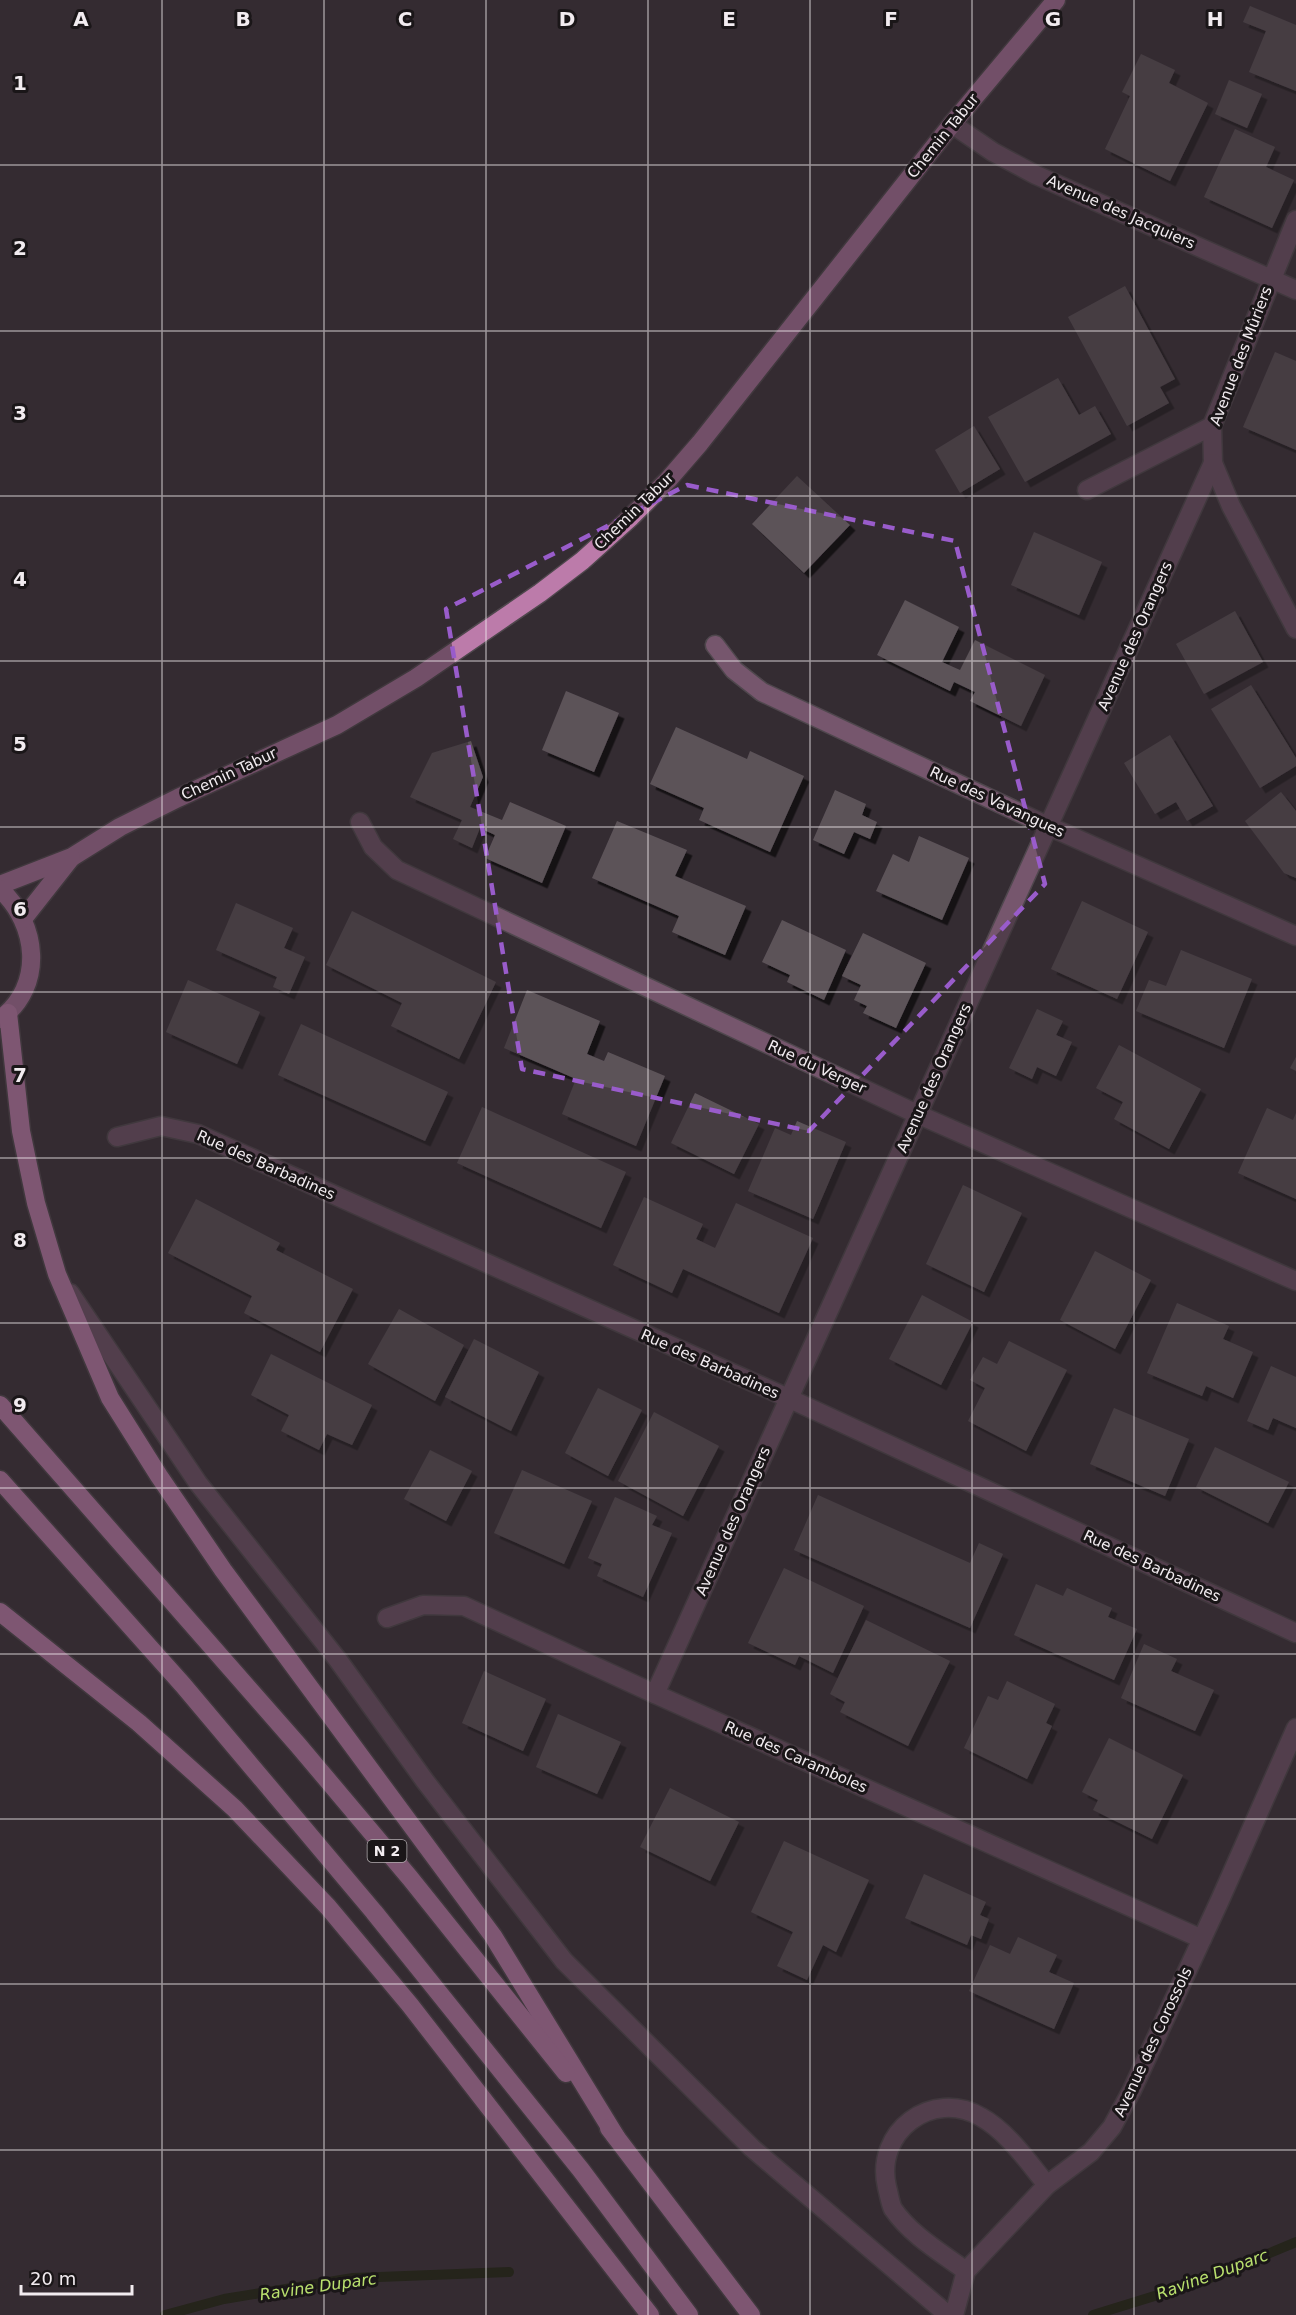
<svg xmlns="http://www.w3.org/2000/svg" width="1296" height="2315" viewBox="0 0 1296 2315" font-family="'DejaVu Sans',sans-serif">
	<defs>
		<filter id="shadow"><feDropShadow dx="5.5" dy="5.5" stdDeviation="0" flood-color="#0009"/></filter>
	</defs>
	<rect width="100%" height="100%" fill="#342c32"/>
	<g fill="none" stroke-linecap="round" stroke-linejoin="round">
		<g stroke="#121b02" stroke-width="10">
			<path d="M165 2315 224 2299 353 2278 509 2272"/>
			<path d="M1093 2315 1203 2281 1296 2242"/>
		</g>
	</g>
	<g fill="#5c5359" filter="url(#shadow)">
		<path d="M1250 6 1296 25V91L1249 72 1266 31 1243 22Z"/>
		<path d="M1141 54 1175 70 1169 83 1208 103 1170 181 1105 149 1130 96 1122 92Z"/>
		<path d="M1229 80 1262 94 1247 128 1215 114Z"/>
		<path d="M1235 129 1275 147 1266 167 1294 180 1272 228 1204 197Z"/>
		<path d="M1125 286 1175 379 1160 387 1169 403 1127 426 1068 317Z"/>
		<path d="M1275 352 1296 361V450L1243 427Z"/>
		<path d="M1058 378 1079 415 1095 406 1111 434 1025 482 988 417Z"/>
		<path d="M974 426 1000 469 960 493 935 450Z"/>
		<path d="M797 476 850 525 804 573 752 524Z"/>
		<path d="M1034 532 1102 562 1079 615 1011 585Z"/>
		<path d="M905 600 959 627 942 662 960 670 975 640 1045 675 1021 726 970 701 975 692 954 682 950 691 877 655Z"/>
		<path d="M1235 611 1263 662 1204 694 1176 644Z"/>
		<path d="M1251 685 1296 758V766L1260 788 1211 709Z"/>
		<path d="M566 691 619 713 594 772 542 750Z"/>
		<path d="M676 727 747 759 750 751 804 776 770 852 699 820 704 808 650 784Z"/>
		<path d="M1170 735 1213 806 1187 821 1176 802 1155 814 1124 763Z"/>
		<path d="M471 741 483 777 470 807 502 820 510 802 566 826 542 883 485 858 495 835 480 828 472 848 453 839 462 820 410 797 432 753Z"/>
		<path d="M835 790 866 804 862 815 877 822 870 839 854 832 844 854 813 840Z"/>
		<path d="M1281 792 1296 811V878L1284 873 1245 821Z"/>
		<path d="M617 821 687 850 675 876 746 906 725 955 672 932 679 916 592 878Z"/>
		<path d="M919 836 969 858 942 920 876 891 893 854 909 862Z"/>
		<path d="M1082 901 1148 932 1117 999 1051 969Z"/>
		<path d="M236 903 293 928 284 948 305 957 289 994 273 987 277 977 216 950Z"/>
		<path d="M352 911 496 982 459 1059 391 1026 402 1003 326 965Z"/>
		<path d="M782 920 846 950 824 1000 787 982 790 975 762 962Z"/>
		<path d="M863 933 926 963 896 1028 863 1013 867 1006 854 1000 861 985 842 976Z"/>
		<path d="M1181 950 1252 979 1224 1048 1136 1011 1149 980 1166 986Z"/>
		<path d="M188 980 260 1012 237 1064 166 1032Z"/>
		<path d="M527 990 600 1021 587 1054 604 1061 608 1052 665 1076 636 1146 562 1114 576 1079 504 1048Z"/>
		<path d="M1037 1009 1063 1021 1056 1035 1072 1042 1056 1076 1037 1067 1032 1079 1009 1068Z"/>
		<path d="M301 1024 448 1092 425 1141 278 1075Z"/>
		<path d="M1119 1045 1201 1089 1169 1149 1114 1119 1123 1102 1096 1088Z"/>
		<path d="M1296 1057V1071L1290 1068Z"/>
		<path d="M695 1093 759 1124 734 1174 671 1143Z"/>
		<path d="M482 1107 626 1172 601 1228 457 1163Z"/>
		<path d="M1267 1108 1293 1120 1296 1113V1199L1238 1173Z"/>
		<path d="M797 1121 846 1142 813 1219 748 1191 775 1128 791 1135Z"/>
		<path d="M963 1185 1022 1213 984 1292 926 1264Z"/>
		<path d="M644 1197 703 1224 696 1239 715 1248 736 1203 813 1238 779 1313 683 1269 672 1293 613 1265Z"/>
		<path d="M196 1199 280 1243 276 1250 353 1289 320 1352 244 1313 252 1296 168 1253Z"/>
		<path d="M1095 1251 1151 1280 1115 1349 1060 1320Z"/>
		<path d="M922 1295 973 1322 941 1385 889 1359Z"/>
		<path d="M1177 1303 1229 1326 1223 1339 1253 1352 1233 1398 1206 1386 1202 1396 1147 1373Z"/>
		<path d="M399 1309 464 1345 435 1401 368 1364Z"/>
		<path d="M474 1339 539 1372 511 1431 445 1397Z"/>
		<path d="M1009 1341 1067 1370 1026 1451 968 1421 985 1388 970 1380 983 1357 997 1364Z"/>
		<path d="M271 1354 372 1405 352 1445 327 1434 319 1450 281 1431 289 1415 251 1395Z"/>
		<path d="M1271 1366 1296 1377V1428L1273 1418 1268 1430 1247 1421Z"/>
		<path d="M598 1388 642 1410 608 1476 565 1453Z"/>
		<path d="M1114 1408 1189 1439 1165 1496 1090 1464Z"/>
		<path d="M654 1412 719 1446 683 1516 618 1481Z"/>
		<path d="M1215 1447 1289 1482 1268 1523 1196 1487Z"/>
		<path d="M430 1450 472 1471 446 1521 404 1499Z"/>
		<path d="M522 1470 592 1501 564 1564 494 1533Z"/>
		<path d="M818 1495 970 1563 979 1543 1003 1554 970 1628 794 1550Z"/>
		<path d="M615 1497 657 1516 652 1525 672 1533 643 1597 597 1576 602 1564 588 1558Z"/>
		<path d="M784 1568 864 1606 833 1673 799 1656 795 1665 748 1643Z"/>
		<path d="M1036 1584 1063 1596 1067 1588 1112 1608 1108 1617 1137 1629 1114 1680 1014 1635Z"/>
		<path d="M866 1620 950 1661 908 1746 840 1712 845 1702 830 1694Z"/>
		<path d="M1144 1644 1177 1659 1171 1671 1214 1690 1195 1731 1121 1698Z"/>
		<path d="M484 1671 546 1699 523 1751 462 1723Z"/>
		<path d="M1007 1681 1055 1704 1046 1723 1052 1726 1027 1779 964 1748 988 1696 998 1700Z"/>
		<path d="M558 1714 621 1742 597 1794 536 1767Z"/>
		<path d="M1109 1738 1183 1775 1152 1839 1093 1810 1098 1800 1082 1792Z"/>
		<path d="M670 1788 739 1822 710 1881 640 1847Z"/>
		<path d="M784 1841 869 1880 836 1952 823 1945 807 1980 777 1966 793 1932 751 1912Z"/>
		<path d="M924 1874 986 1902 980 1915 989 1919 981 1939 971 1935 967 1945 905 1918Z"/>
		<path d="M1018 1937 1057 1955 1049 1972 1074 1983 1054 2029 969 1991 990 1945 1010 1954Z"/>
	</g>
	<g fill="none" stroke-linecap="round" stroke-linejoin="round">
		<g stroke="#4f474d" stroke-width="21">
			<g id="minor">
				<path d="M952 124 993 152 1036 175 1296 290"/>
				<path d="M1296 220 1212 426 1213 463 1231 506 1296 629"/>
				<path d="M1087 490 1212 426"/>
				<path d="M715 645 734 670 762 692 1048 826 1296 936"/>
				<path d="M360 822 373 847 397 870 917 1114 1296 1281"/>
				<path d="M117 1137 161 1126 198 1134 788 1398 1296 1633"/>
				<path d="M70 1293 198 1483 338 1660 425 1781 564 1961 752 2148 948 2315"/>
				<path d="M387 1618 423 1605 464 1606 655 1694 1202 1939"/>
				<path d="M655 1694 1213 463"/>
				<path d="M966 2271C940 2252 911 2235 893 2209 890 2203 889 2194 887 2187 874 2132 932 2088 981 2117 1007 2131 1029 2163 1047 2185"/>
				<path d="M954 2315 966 2271 1047 2185 1091 2152 1112 2127 1132 2090 1220 1900 1296 1728"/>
			</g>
		</g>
		<g stroke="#4f474d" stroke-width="21">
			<g id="major">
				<path d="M0 885 72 857 120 827 178 798 337 725 416 678 540 593 582 561 631 517 668 480 700 443 952 124 1056 0"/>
				<path d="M0 889C38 924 45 986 0 1019"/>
				<path d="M23 919 71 858"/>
			</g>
		</g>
		<g stroke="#4f474d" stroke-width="21">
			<g id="highway">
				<path d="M8 1013 21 1131 36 1203 57 1274 110 1398 159 1476 223 1570 493 1936 616 2137"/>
				<path d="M0 1405 298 1745 410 1878 566 2073"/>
				<path d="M0 1480 183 1685 374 1912 581 2170 689 2315"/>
				<path d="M0 1612 139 1723 235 1809 328 1907 410 2005 650 2315"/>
				<path d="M609 2128 751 2315"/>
			</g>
		</g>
		<use href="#minor" stroke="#76566d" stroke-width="18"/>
		<use href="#major" stroke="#bc7baa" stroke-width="18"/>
		<use href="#highway" stroke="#d789c2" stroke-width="18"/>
	</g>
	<path d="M0 0H1296V2315H0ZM687 485 955 541 1045 884 809 1131 522 1069 446 609Z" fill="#342c32" fill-opacity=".55" fill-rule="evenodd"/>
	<path fill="none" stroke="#995ccb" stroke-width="4.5" stroke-dasharray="12 8" stroke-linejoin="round" d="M687 485 955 541 1045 884 809 1131 522 1069 446 609Z"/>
	<path fill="none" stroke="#f2ecf0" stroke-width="1.5" stroke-opacity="0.55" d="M162 0V2315M324 0V2315M486 0V2315M648 0V2315M810 0V2315M972 0V2315M1134 0V2315M0 165H1296M0 331H1296M0 496H1296M0 661H1296M0 827H1296M0 992H1296M0 1158H1296M0 1323H1296M0 1488H1296M0 1654H1296M0 1819H1296M0 1984H1296M0 2150H1296"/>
	<g text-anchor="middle" stroke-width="6" stroke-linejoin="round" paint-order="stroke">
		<rect fill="#1a1618" stroke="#b1acaf" stroke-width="1.5" x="367.5" y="1840" width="39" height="22" rx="4.5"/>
		<g font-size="14" font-weight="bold" fill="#f2ecf0">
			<text x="387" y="1856">N 2</text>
		</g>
		<g font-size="15" fill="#f2ecf0" stroke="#1a1618">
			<text transform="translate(943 136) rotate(-51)" y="5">Chemin Tabur</text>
			<text transform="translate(1121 212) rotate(24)" y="5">Avenue des Jacquiers</text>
			<text transform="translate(1241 356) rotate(-69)" y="5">Avenue des Mûriers</text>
			<text transform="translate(634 511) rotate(-44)" y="5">Chemin Tabur</text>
			<text transform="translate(1135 636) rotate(-66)" y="5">Avenue des Orangers</text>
			<text transform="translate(229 774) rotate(-25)" y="5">Chemin Tabur</text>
			<text transform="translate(997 802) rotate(25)" y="5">Rue des Vavangues</text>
			<text transform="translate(817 1067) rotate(25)" y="5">Rue du Verger</text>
			<text transform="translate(934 1078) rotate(-66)" y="5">Avenue des Orangers</text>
			<text transform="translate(266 1165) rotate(24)" y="5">Rue des Barbadines</text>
			<text transform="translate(710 1364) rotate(24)" y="5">Rue des Barbadines</text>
			<text transform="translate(733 1521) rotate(-66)" y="5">Avenue des Orangers</text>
			<text transform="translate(1152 1566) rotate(25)" y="5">Rue des Barbadines</text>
			<text transform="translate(796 1757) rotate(24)" y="5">Rue des Caramboles</text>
			<text transform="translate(1153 2042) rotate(-65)" y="5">Avenue des Corossols</text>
		</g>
		<g font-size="16" font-style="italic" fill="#bae16e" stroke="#1a1618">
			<text transform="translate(1212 2274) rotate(-20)" y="6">Ravine Duparc</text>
			<text transform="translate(318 2286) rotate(-8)" y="6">Ravine Duparc</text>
		</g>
	</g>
	<g font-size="20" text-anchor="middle" font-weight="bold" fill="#f2ecf0" stroke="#1a1618" stroke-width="6" stroke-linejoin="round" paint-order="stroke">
		<text x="81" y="26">A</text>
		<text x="243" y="26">B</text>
		<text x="405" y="26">C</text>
		<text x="567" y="26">D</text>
		<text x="729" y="26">E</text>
		<text x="891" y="26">F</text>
		<text x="1053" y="26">G</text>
		<text x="1215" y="26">H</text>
		<text x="20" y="90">1</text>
		<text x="20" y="255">2</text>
		<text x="20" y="420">3</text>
		<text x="20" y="586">4</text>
		<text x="20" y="751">5</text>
		<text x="20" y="916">6</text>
		<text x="20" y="1082">7</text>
		<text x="20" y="1247">8</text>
		<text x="20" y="1412">9</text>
	</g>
	<path d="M21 2285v9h111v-9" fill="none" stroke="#f2ecf0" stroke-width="3"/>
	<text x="30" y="2285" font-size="18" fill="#f2ecf0" stroke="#1a1618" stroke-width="4.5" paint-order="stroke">20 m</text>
</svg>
